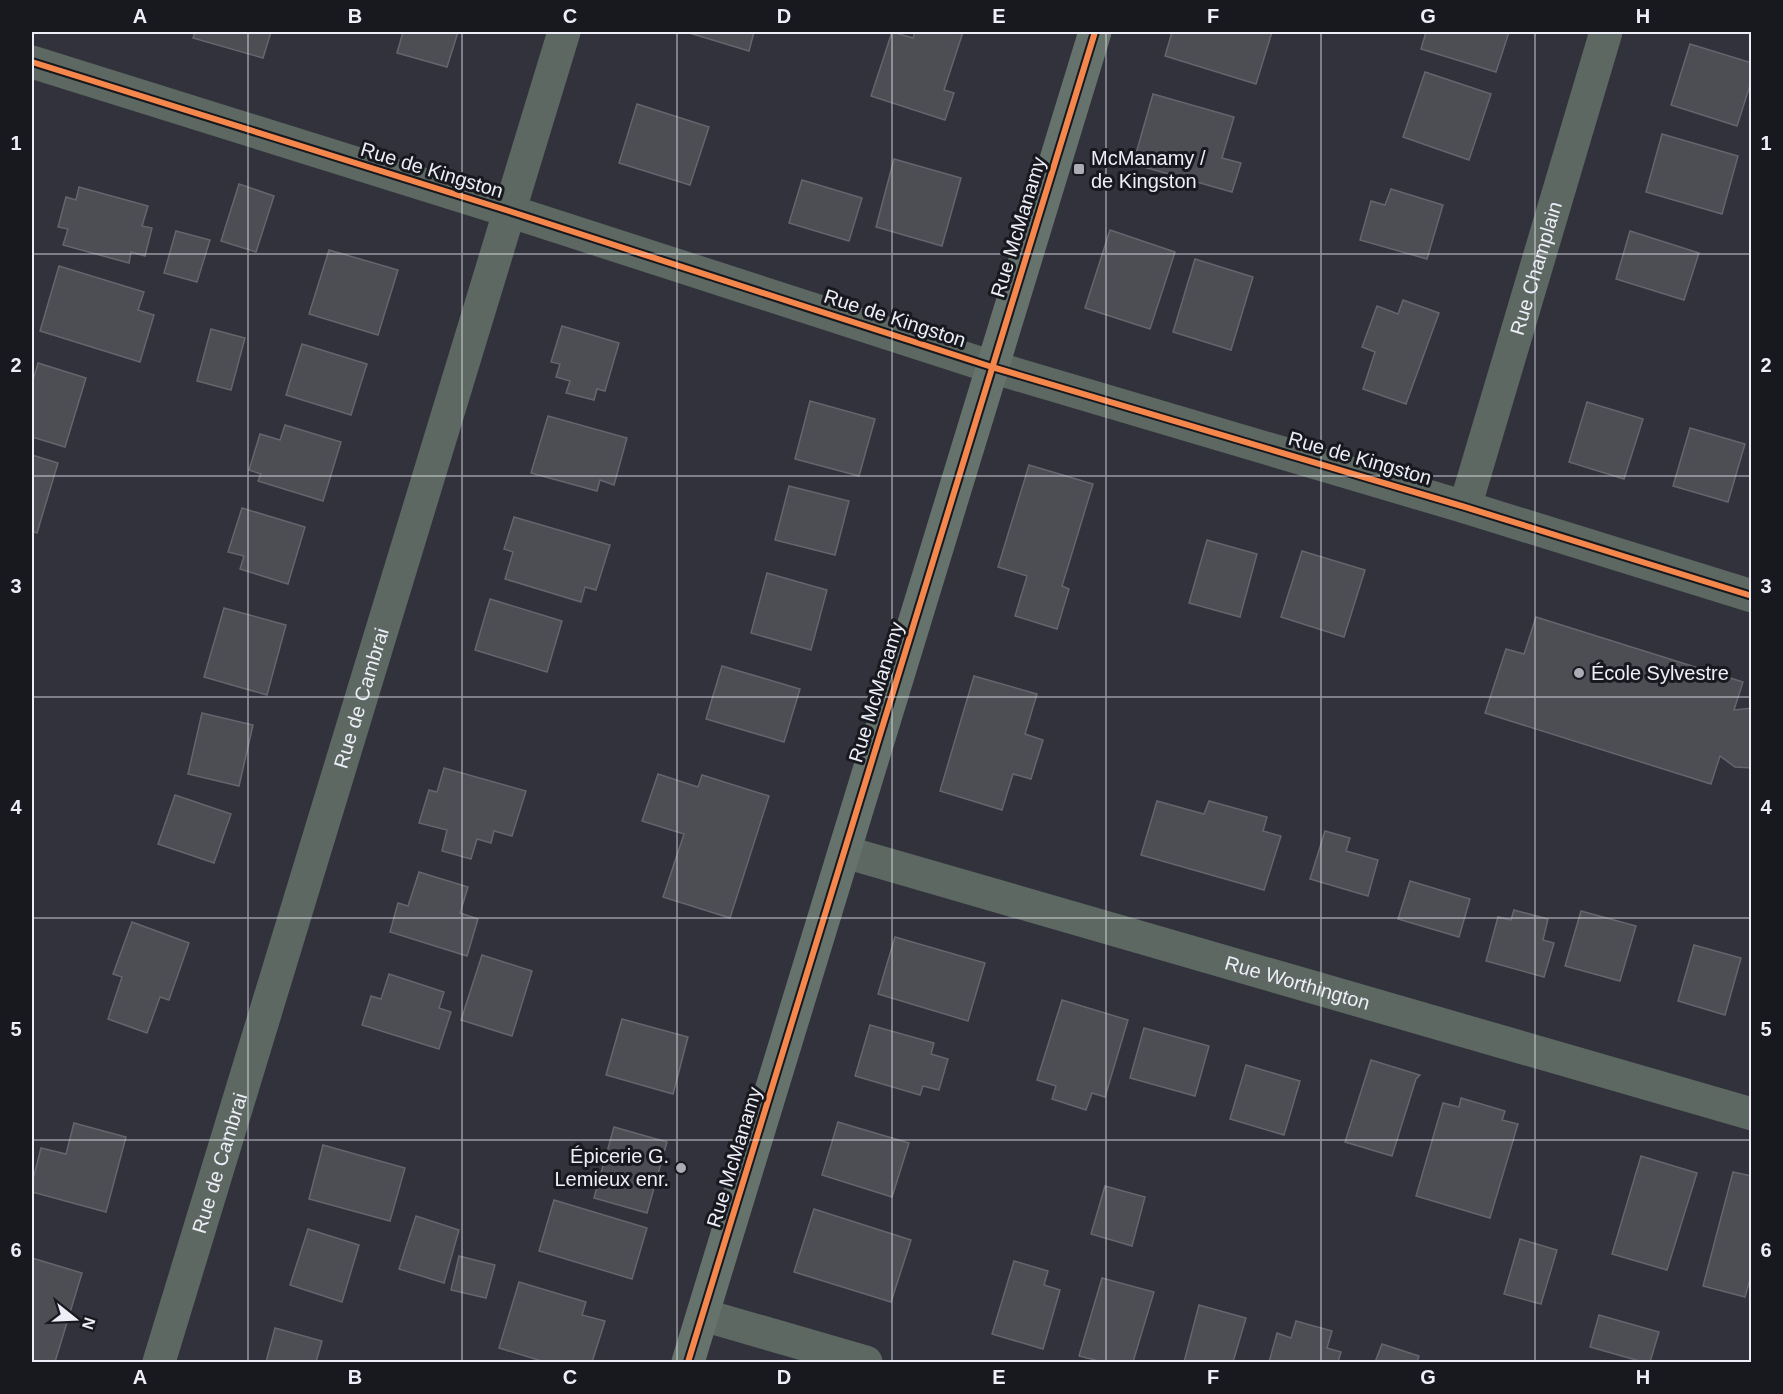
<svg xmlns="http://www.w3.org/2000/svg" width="1783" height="1394" viewBox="0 0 1783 1394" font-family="Arial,sans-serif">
	<rect width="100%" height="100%" fill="#32323c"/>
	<g fill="#4d4d54" stroke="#65656d" stroke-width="1.5">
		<path d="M195 32H271L263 58 193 38Z"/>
		<path d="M403 32H458L447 67 397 53Z"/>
		<path d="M686 32H754L749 51Z"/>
		<path d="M892 32 913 38 915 32H963L944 90 954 93 945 120 871 96Z"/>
		<path d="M1172 32H1272L1256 84 1165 56Z"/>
		<path d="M1426 32H1509L1496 72 1421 49Z"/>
		<path d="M1690 44 1752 63V79L1737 126 1671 105Z"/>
		<path d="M1425 72 1491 94 1469 160 1403 137Z"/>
		<path d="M1153 94 1234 117 1222 158 1241 163 1232 192 1133 164Z"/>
		<path d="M637 104 709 127 690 185 619 163Z"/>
		<path d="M1662 134 1738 156 1722 214 1646 192Z"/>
		<path d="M894 159 961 178 942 246 876 227Z"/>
		<path d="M802 180 862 198 849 241 789 223Z"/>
		<path d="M239 184 274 196 256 252 221 241Z"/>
		<path d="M79 187 148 206 142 226 152 228 145 256 131 252 129 263 63 245 68 229 58 227 66 197 76 200Z"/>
		<path d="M1391 189 1443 205 1427 259 1360 240 1371 201 1385 205Z"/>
		<path d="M1110 230 1175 252 1150 329 1085 308Z"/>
		<path d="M176 231 210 240 197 282 164 273Z"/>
		<path d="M1630 231 1699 253 1684 300 1616 279Z"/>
		<path d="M329 250 398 270 378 335 309 314Z"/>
		<path d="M1195 259 1253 277 1231 350 1173 332Z"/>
		<path d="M59 266 144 292 138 310 154 315 140 362 40 331Z"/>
		<path d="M1403 300 1439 313 1406 404 1363 389 1375 352 1362 347 1377 306 1398 314Z"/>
		<path d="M562 326 619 343 605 391 597 389 594 400 566 393 570 381 556 377 560 364 551 362Z"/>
		<path d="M211 329 245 338 231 390 197 381Z"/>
		<path d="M302 344 367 364 351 415 286 395Z"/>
		<path d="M38 363 86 378 65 447 32 437V384Z"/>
		<path d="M810 401 875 419 859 476 795 459Z"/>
		<path d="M1587 402 1643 419 1624 479 1569 462Z"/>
		<path d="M548 416 627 438 614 485 600 480 597 491 531 473Z"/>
		<path d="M285 425 341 442 323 501 258 481 261 474 249 470 260 434 280 440Z"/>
		<path d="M1690 428 1745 444 1728 502 1673 486Z"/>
		<path d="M32 455 58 463 37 533 32 531Z"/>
		<path d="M1029 465 1093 484 1062 586 1069 589 1057 629 1015 616 1027 576 998 567Z"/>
		<path d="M789 486 849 501 835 555 775 540Z"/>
		<path d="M242 508 305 527 288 584 240 569 244 556 228 552Z"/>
		<path d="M514 517 610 545 596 590 585 587 581 602 505 579 513 552 504 549Z"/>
		<path d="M1207 540 1257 554 1240 617 1189 603Z"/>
		<path d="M1302 551 1365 570 1344 637 1281 617Z"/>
		<path d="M767 573 827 590 811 650 751 633Z"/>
		<path d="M490 599 562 621 547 672 475 650Z"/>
		<path d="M224 608 286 625 267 695 204 677Z"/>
		<path d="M1536 617 1743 682 1734 710 1752 708V768L1735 767 1720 756 1711 784 1485 713 1506 649 1524 654Z"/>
		<path d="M722 666 800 689 784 742 706 719Z"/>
		<path d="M974 676 1037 694 1025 734 1043 740 1031 779 1013 774 1002 810 940 791Z"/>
		<path d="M202 713 253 725 239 786 188 774Z"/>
		<path d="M444 768 526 791 512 836 494 831 491 843 477 839 471 859 442 851 447 830 419 823 429 790 437 792Z"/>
		<path d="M658 774 698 787 702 775 769 796 730 918 663 897 684 834 642 821Z"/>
		<path d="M175 795 231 814 214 863 158 844Z"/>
		<path d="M1157 801 1204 814 1209 801 1267 817 1263 831 1281 836 1264 890 1141 855Z"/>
		<path d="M1325 831 1350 838 1346 851 1378 860 1368 896 1310 879Z"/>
		<path d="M419 872 468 887 460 913 478 919 467 956 390 932 398 903 408 906Z"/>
		<path d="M1410 881 1470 899 1459 937 1398 919Z"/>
		<path d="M1514 910 1548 919 1543 940 1554 943 1544 977 1486 961 1498 917 1511 920Z"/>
		<path d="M1581 911 1636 926 1620 981 1565 966Z"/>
		<path d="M132 922 189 943 169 1000 160 997 147 1033 108 1019 122 977 113 974Z"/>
		<path d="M895 937 985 963 968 1021 878 994Z"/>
		<path d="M1694 945 1741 958 1725 1015 1678 1001Z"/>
		<path d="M482 955 532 971 512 1036 461 1020Z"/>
		<path d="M389 974 444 992 439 1008 451 1012 439 1049 362 1025 371 996 381 999Z"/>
		<path d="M1062 1000 1128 1020 1105 1097 1092 1093 1086 1110 1052 1099 1056 1086 1037 1080Z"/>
		<path d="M622 1019 688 1037 673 1094 606 1075Z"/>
		<path d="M870 1025 934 1043 931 1054 948 1059 939 1090 923 1086 920 1095 855 1076Z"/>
		<path d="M1144 1028 1209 1046 1195 1096 1130 1078Z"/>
		<path d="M1371 1060 1420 1075 1416 1079 1392 1156 1345 1142Z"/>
		<path d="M1246 1065 1300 1081 1284 1135 1230 1119Z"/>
		<path d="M1461 1098 1505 1111 1502 1120 1518 1124 1490 1218 1416 1196 1443 1103 1459 1107Z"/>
		<path d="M838 1122 909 1143 892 1197 822 1175Z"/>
		<path d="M74 1123 126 1137 106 1212 32 1192V1183L41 1148 66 1154Z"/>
		<path d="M614 1127 667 1142 647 1213 594 1198Z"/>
		<path d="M323 1145 405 1168 390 1221 309 1199Z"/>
		<path d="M1641 1156 1697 1173 1667 1270 1612 1254Z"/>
		<path d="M1733 1172 1752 1176V1272L1745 1297 1703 1286Z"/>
		<path d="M1105 1186 1145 1197 1132 1246 1091 1234Z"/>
		<path d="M554 1200 647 1228 632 1279 539 1251Z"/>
		<path d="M814 1209 911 1240 891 1302 794 1272Z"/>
		<path d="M416 1216 459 1230 444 1283 399 1269Z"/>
		<path d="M308 1229 359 1245 342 1302 290 1285Z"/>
		<path d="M1520 1239 1557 1250 1541 1304 1504 1294Z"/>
		<path d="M459 1256 495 1265 486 1298 451 1290Z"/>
		<path d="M32 1258 82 1273 55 1362H32Z"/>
		<path d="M1014 1261 1048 1271 1044 1285 1060 1290 1043 1349 992 1334Z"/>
		<path d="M1102 1278 1154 1292 1133 1362H1103L1079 1356Z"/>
		<path d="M519 1282 586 1302 582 1315 605 1321 592 1362H545L499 1348Z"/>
		<path d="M1199 1305 1246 1318 1233 1362H1184Z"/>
		<path d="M1599 1315 1659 1332 1650 1362H1643L1590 1347Z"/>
		<path d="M1296 1321 1332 1331 1327 1348 1341 1352 1338 1362H1269L1277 1333 1291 1338Z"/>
		<path d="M275 1328 322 1341 316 1362H266Z"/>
		<path d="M1382 1344 1419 1356 1417 1362H1375Z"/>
	</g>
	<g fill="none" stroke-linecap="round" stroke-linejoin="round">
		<g stroke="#5c6861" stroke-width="33">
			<path d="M32 62 509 211 992 367 1465 507 1752 596"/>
			<path id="s1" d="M1465 507 1606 32"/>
			<path id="s2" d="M845 852 1752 1114"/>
			<path d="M703 1315 866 1362"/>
			<path id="s3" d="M159 1362 564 32"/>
		</g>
		<path stroke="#66736c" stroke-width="33" d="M688 1362 1095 32"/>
		<g stroke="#18181f" stroke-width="10">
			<g id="cycleway">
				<path d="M32 62 509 211 992 367 1465 507 1752 596"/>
				<path d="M688 1362 1095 32"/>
			</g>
		</g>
		<use href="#cycleway" stroke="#f5874c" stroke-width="6"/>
	</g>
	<path fill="none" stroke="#eeeef8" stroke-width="1.5" stroke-opacity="0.55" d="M248 32V1362M462 32V1362M677 32V1362M892 32V1362M1106 32V1362M1321 32V1362M1535 32V1362M32 254H1752M32 476H1752M32 697H1752M32 918H1752M32 1140H1752"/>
	<g fill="#acacb6" stroke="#18181f" stroke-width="2">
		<rect x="1073" y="163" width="12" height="12" rx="3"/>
		<circle cx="1579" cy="673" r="6"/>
		<circle cx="681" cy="1168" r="6"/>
	</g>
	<g text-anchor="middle" stroke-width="6" stroke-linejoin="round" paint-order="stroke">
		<g font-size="20" fill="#eeeef8" stroke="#18181f" text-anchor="start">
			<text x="1091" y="165">McManamy /<tspan x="1091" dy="23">de Kingston</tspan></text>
			<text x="1591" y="680">École Sylvestre</text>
			<text x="669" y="1163" text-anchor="end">Épicerie G.<tspan x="669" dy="23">Lemieux enr.</tspan></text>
		</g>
		<g font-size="20" fill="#eeeef8" stroke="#18181f">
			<text transform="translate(432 170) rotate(17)" y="7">Rue de Kingston</text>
			<text transform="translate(1018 227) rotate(-73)" y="7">Rue McManamy</text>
			<text dy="7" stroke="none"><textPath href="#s1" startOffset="249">Rue Champlain</textPath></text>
			<text transform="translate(895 318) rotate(18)" y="7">Rue de Kingston</text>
			<text transform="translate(1360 458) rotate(16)" y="7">Rue de Kingston</text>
			<text transform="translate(876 692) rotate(-73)" y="7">Rue McManamy</text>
			<text dy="7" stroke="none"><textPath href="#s3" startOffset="694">Rue de Cambrai</textPath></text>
			<text dy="7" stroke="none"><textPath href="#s2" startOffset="471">Rue Worthington</textPath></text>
			<text transform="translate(734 1157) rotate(-73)" y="7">Rue McManamy</text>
			<text dy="7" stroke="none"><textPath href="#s3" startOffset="208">Rue de Cambrai</textPath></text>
		</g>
	</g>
	<rect width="1783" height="1394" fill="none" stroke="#18181f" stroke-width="66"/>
	<g transform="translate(75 1319) rotate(108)" stroke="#18181f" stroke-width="4.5" paint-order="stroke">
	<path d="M0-4.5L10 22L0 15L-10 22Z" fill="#eeeef8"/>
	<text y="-9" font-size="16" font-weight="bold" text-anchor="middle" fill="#eeeef8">N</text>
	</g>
	<rect x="33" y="33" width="1717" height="1328" fill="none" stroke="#eeeef8" stroke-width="2"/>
	<g font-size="20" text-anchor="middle" font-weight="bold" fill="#eeeef8">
		<text x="140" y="23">A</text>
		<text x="355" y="23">B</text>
		<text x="570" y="23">C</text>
		<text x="784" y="23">D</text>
		<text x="999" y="23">E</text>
		<text x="1213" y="23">F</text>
		<text x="1428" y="23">G</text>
		<text x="1643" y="23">H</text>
		<text x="16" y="150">1</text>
		<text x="1766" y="150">1</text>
		<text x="16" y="372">2</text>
		<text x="1766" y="372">2</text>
		<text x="16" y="593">3</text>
		<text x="1766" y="593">3</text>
		<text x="16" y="814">4</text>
		<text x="1766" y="814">4</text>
		<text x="16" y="1036">5</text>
		<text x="1766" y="1036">5</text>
		<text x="16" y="1257">6</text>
		<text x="1766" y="1257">6</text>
		<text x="140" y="1384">A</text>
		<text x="355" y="1384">B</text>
		<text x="570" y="1384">C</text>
		<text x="784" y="1384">D</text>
		<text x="999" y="1384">E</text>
		<text x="1213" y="1384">F</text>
		<text x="1428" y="1384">G</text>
		<text x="1643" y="1384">H</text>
	</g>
</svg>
